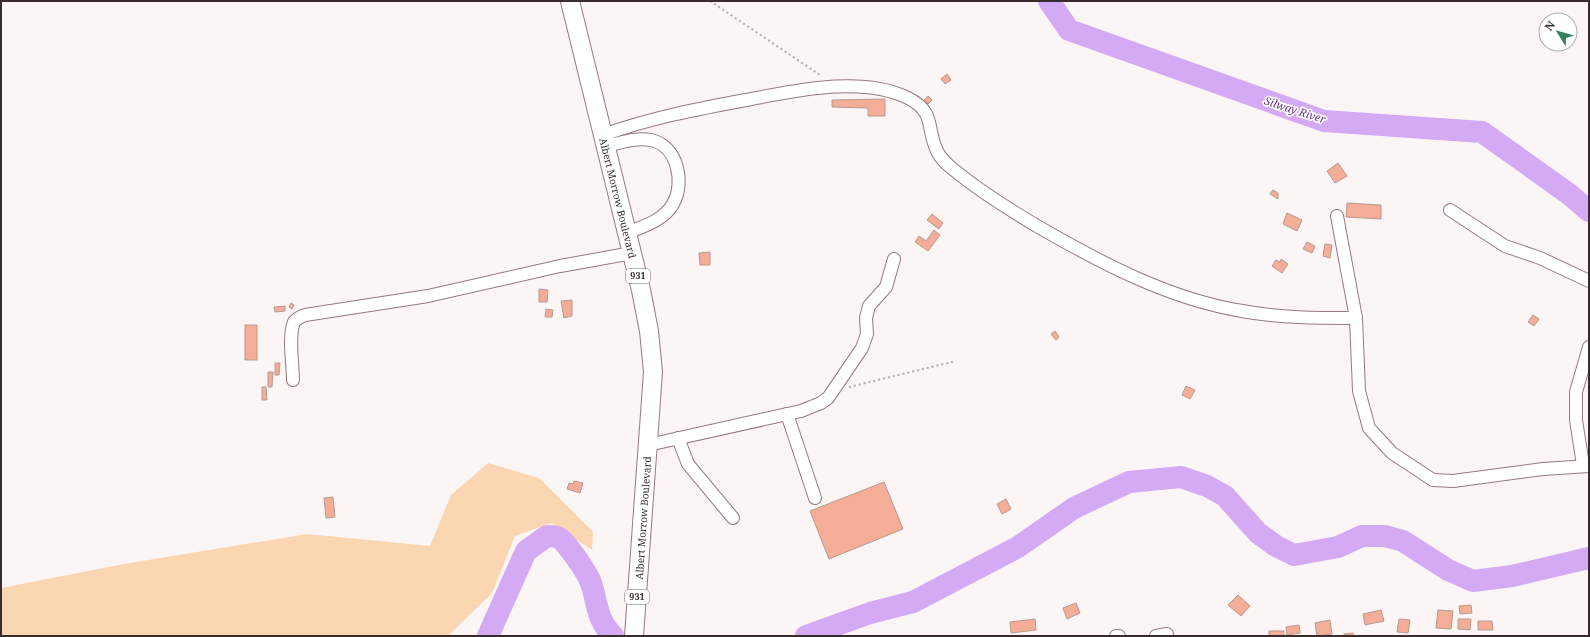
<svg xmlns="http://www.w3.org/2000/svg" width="1590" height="637" viewBox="0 0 1590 637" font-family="'Noto Serif',serif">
	<rect width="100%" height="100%" fill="#fcf5f6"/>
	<path fill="#fad7b2" d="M488 463 539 478 593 532 592 550 551 523 515 536 492 593 448 636H1V588L124 564 307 534 430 546 451 495Z"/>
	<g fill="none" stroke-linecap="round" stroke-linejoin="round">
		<g stroke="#d5aaf4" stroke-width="22">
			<path d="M1049 1 1069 30 1324 121 1482 132 1569 194 1589 211"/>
			<path d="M488 636 526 551 547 536C550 536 555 536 559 538 566 541 588 574 591 583 598 604 596 619 613 636"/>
			<path d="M806 636 870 613 913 602 1018 547 1074 508 1129 482 1181 477 1207 486 1225 496 1258 533 1276 546 1294 555 1338 547 1362 536H1385L1403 541 1448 570 1473 581 1512 576 1589 558"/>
		</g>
	</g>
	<g fill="#f4ad96" stroke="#b69a91">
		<path d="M947 74 951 80 945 84 941 79Z"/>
		<path d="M928 96 932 100 928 104 924 100Z"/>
		<path d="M885 99V116H868V108L832 107V100Z"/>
		<path d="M1338 163 1347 176 1335 183 1327 171Z"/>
		<path d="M1273 190 1278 193V199L1270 194Z"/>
		<path d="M1347 203 1381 205V219L1346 217Z"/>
		<path d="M1287 213 1302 220 1297 231 1283 224Z"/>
		<path d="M932 214 943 223 939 229 927 220Z"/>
		<path d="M934 230 940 235 928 251 915 242 919 236 926 241Z"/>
		<path d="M1307 242 1315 246 1312 253 1303 249Z"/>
		<path d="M1325 244 1332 245 1330 258 1323 256Z"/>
		<path d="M710 252V265H700L699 253Z"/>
		<path d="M1281 259 1288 264 1282 273 1272 266 1276 260 1280 262Z"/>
		<path d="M539 289 548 290 547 302H539Z"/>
		<path d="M572 300V316L564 318 561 301Z"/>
		<path d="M291 303 294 305 292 309 289 307Z"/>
		<path d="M285 306V311L275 312 274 307Z"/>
		<path d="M546 309 553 310 552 317H545Z"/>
		<path d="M1533 315 1539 319 1534 326 1528 322Z"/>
		<rect x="245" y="325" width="12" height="35"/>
		<path d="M1055 331 1059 337 1056 340 1051 334Z"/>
		<path d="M275 363H280L279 375H275Z"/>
		<path d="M268 372H273L272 387H268Z"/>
		<path d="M1186 386 1195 390 1190 399 1182 395Z"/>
		<path d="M262 387H266L267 400H262Z"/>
		<path d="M574 481 583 483 580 493 567 489 569 483 573 484Z"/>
		<path d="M884 482 903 529 829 559 810 511Z"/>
		<path d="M333 497 335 517 326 518 324 498Z"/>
		<path d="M1006 499 1011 509 1002 514 997 504Z"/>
		<path d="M1238 595 1250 606 1241 616 1228 605Z"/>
		<path d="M1076 603 1080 613 1067 619 1063 608Z"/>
		<path d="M1471 605 1472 613 1460 614 1459 606Z"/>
		<path d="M1381 610 1384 621 1365 625 1363 614Z"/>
		<path d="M1438 610 1453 611 1451 629 1436 628Z"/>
		<path d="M1035 619 1036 630 1011 633 1010 622Z"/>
		<path d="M1399 619 1410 620 1408 633 1397 632Z"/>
		<path d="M1458 619H1471L1470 630 1458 629Z"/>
		<path d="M1330 620 1332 634 1317 636 1315 623Z"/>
		<path d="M1478 621H1492L1493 630H1478Z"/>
		<path d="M1299 625 1300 633 1287 635 1286 627Z"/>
		<rect x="1269" y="631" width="15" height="5"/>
		<path d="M1353 633 1354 636H1344V634Z"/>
	</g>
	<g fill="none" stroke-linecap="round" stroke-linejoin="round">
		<g stroke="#95797d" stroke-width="14">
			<g id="minor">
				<path d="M603 135C650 118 697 109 746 100 794 91 862 75 908 98 936 112 926 128 937 151 942 162 954 170 963 177 987 196 1012 211 1037 226 1101 263 1169 299 1242 311 1280 318 1318 318 1356 318"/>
				<path d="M606 146C620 143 636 137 651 140 678 146 685 183 673 204 663 221 644 226 627 233"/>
				<path d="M1450 210 1505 246 1540 258 1589 281"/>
				<path d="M1337 216 1356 318 1359 391 1369 428 1392 453 1433 480 1453 481 1543 469 1589 466"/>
				<path d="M293 380C293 366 288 335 294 322 297 318 300 317 305 315L428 296 560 266 632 253"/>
				<path d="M787 414 815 498"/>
				<path d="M678 438 688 464 733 518"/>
				<path d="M648 445 801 411 821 403 828 398 862 348 867 334 866 318 869 306 886 287 894 259"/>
				<path d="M1583 465 1576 420V392L1589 347"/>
				<path d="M1116 636H1119"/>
				<path d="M1156 636 1167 634"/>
			</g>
		</g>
		<g stroke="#95797d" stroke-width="20">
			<path id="highway" d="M570 1 641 290 649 331 653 372 634 636"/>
		</g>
		<g stroke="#b2a9aa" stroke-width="2" stroke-dasharray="2 3" stroke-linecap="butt">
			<path d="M710 1 820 75"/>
			<path d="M849 387 956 361"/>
		</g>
		<use href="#minor" stroke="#fff" stroke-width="12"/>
		<use href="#highway" stroke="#fff" stroke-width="18"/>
	</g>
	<g text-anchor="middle" stroke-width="3.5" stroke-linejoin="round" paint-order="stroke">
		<g fill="#fff" stroke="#746b6c" stroke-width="1">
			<rect x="626" y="269" width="24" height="14" rx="3"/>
			<rect x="625" y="590" width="24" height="14" rx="3"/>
		</g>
		<g font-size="9" font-weight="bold" fill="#382c2d">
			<text x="638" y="279">931</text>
			<text x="637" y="600">931</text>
		</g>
		<g font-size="10" fill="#382c2d" stroke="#fff">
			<text transform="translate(618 198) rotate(76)" y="4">Albert Morrow Boulevard</text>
			<text transform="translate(643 518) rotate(-86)" y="4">Albert Morrow Boulevard</text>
		</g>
		<g font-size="11" font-style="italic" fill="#673187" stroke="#fff">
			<text transform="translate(1295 110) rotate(18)" y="4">Silway River</text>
		</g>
	</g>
	<rect width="1590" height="637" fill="none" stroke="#382c2d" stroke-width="4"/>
	<g transform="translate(1558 32) rotate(307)"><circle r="19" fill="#ffffff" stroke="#afabab"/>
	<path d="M0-3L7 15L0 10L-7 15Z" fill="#308457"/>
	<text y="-6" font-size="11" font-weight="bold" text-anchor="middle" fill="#382c2d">N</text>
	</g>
</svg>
